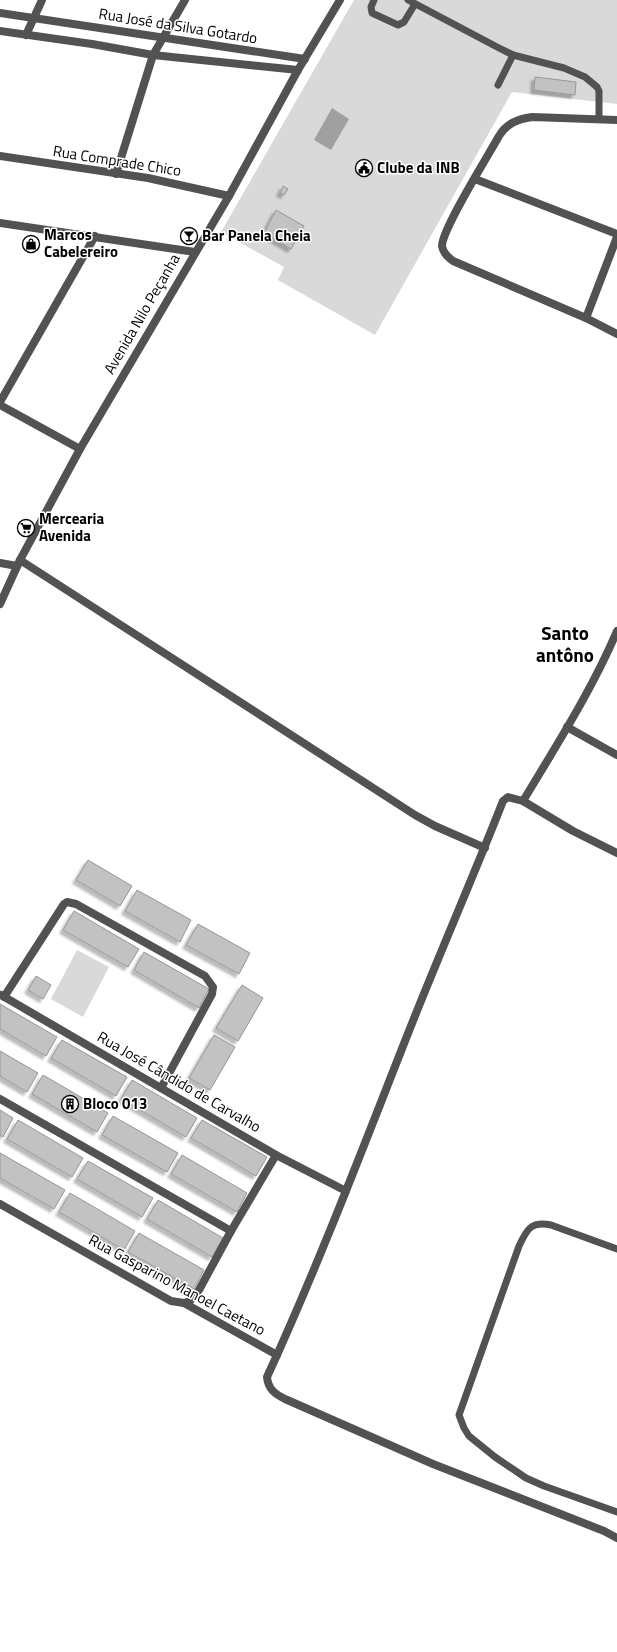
<svg xmlns="http://www.w3.org/2000/svg" width="617" height="1652" viewBox="0 0 617 1652" font-family="'Titillium Web',sans-serif">
	<defs>
		<filter id="shadow"><feDropShadow dx="-3.5" dy="3.5" stdDeviation="1" flood-color="#0004"/></filter>
	</defs>
	<rect width="100%" height="100%" fill="#fff"/>
	<g fill="#d9d9d9">
		<path d="M354 0H617V104L512 92 375 335 278 280 284 267 221 232Z"/>
		<path d="M77 950 109 967 83 1017 51 999Z"/>
	</g>
	<path fill="#a0a0a0" d="M332 108 349 119 331 150 314 140Z"/>
	<g fill="#c2c2c2" stroke="#969696" filter="url(#shadow)">
		<path d="M535 77 576 82 575 95 534 90Z"/>
		<path d="M283 186 288 189 284 195 280 193Z"/>
		<path d="M276 210 304 226 291 249 264 233Z"/>
		<path d="M88 860 132 886 120 906 76 880Z"/>
		<path d="M137 890 191 920 180 942 125 911Z"/>
		<path d="M74 911 139 949 128 967 63 930Z"/>
		<path d="M198 924 250 953 239 974 186 945Z"/>
		<path d="M144 952 209 989 199 1008 134 970Z"/>
		<path d="M36 976 51 985 43 999 28 990Z"/>
		<path d="M242 985 263 998 238 1041 216 1028Z"/>
		<path d="M0 1004 57 1037 46 1056 0 1029Z"/>
		<path d="M214 1035 235 1047 210 1090 189 1078Z"/>
		<path d="M62 1040 127 1077 116 1096 51 1058Z"/>
		<path d="M0 1051 38 1073 27 1092 0 1076Z"/>
		<path d="M43 1075 108 1113 97 1132 32 1094Z"/>
		<path d="M132 1080 197 1118 186 1137 121 1099Z"/>
		<path d="M0 1110 13 1118 3 1137 0 1135Z"/>
		<path d="M113 1116 178 1153 167 1172 102 1135Z"/>
		<path d="M18 1120 83 1158 72 1177 7 1139Z"/>
		<path d="M202 1120 267 1157 256 1176 191 1138Z"/>
		<path d="M0 1153 65 1190 54 1209 0 1178Z"/>
		<path d="M182 1155 247 1193 237 1212 171 1174Z"/>
		<path d="M88 1161 153 1198 142 1217 77 1179Z"/>
		<path d="M70 1193 135 1231 124 1250 59 1212Z"/>
		<path d="M158 1200 223 1238 212 1257 147 1219Z"/>
		<path d="M139 1233 204 1270 194 1289 128 1252Z"/>
	</g>
	<g fill="none" stroke-linecap="round" stroke-linejoin="round">
		<g stroke="#525252" stroke-width="7">
			<path d="M374 0 371 7 372 13 398 25 404 22 415 4"/>
			<path d="M408 0 499 48 513 55 564 68 585 77 597 87 599 91V119"/>
			<path d="M498 85 513 55"/>
			<path d="M617 1249 551 1225C531 1221 527 1229 519 1246L459 1415 464 1428 469 1436 495 1457 526 1478 544 1486 617 1512"/>
		</g>
		<g stroke="#525252" stroke-width="8">
			<path d="M0 13 305 59"/>
			<path d="M0 31 92 44 153 55 298 70"/>
			<path d="M26 35 42 0"/>
			<path d="M617 120 532 117C518 119 507 123 499 136 488 156 442 229 442 246 443 253 448 257 453 261L586 318 617 334"/>
			<path d="M0 156 148 178 229 196"/>
			<path d="M116 174 153 55 185 0"/>
			<path d="M475 179 617 234"/>
			<path d="M0 223 195 252"/>
			<path d="M586 318 617 237"/>
			<path d="M0 402 95 236"/>
			<path d="M0 405 80 449"/>
			<path d="M20 560 415 815 435 826 485 848"/>
			<path d="M0 563 17 566"/>
			<path d="M0 604 20 560 80 449 229 196 298 70 340 0"/>
			<path d="M567 727 617 755"/>
			<path d="M523 801C556 746 592 690 617 631"/>
			<path d="M617 853 573 831 523 801 508 797 503 801C472 880 438 957 407 1036 362 1150 318 1266 267 1377 268 1389 275 1394 285 1399L433 1464 604 1531 617 1538"/>
			<path d="M1 995 276 1155 346 1191"/>
			<path d="M4 997 64 904 67 902 76 904 205 976 213 987 212 994 161 1088"/>
			<path d="M0 1099 231 1231"/>
			<path d="M0 1204 171 1301 184 1303 277 1355"/>
			<path d="M184 1303 190 1301 199 1290 231 1231 276 1155"/>
		</g>
	</g>
	<defs>
		<g id="civic-ring" transform="scale(0.9)"><circle r="9.5" fill="#fff" stroke="#000" stroke-width="1.5"/><path d="M-.6-6.5H3V-4.5H.6V-3L4-1V1h2V6H-6V1h2V-1L-.6-3ZM-1.2 2.5V6h2.4V2.5Z" fill="#000"/></g>
		<g id="bar-ring" transform="scale(0.9)"><circle r="9.5" fill="#fff" stroke="#000" stroke-width="1.5"/><path d="M-6-5H6L.8 .8V4.5H3.5V6h-7V4.5H-.8V.8Z" fill="#000"/></g>
		<g id="shop-ring" transform="scale(0.9)"><circle r="9.5" fill="#fff" stroke="#000" stroke-width="1.5"/><path d="M-5-2.5h2.3a2.7 3.5 0 0 1 5.4 0H5L5.5 6h-11ZM-1.5-2.5h3a1.5 2.3 0 0 0-3 0Z" fill="#000"/></g>
		<g id="supermarket-ring" transform="scale(0.9)"><circle r="9.5" fill="#fff" stroke="#000" stroke-width="1.5"/><path d="M-6-5.5h2.5l.6 2H6L4.5 2H-2.5L-4.4-4H-6ZM-1.5 3.2a1.3 1.3 0 1 0 .1 0ZM3 3.2a1.3 1.3 0 1 0 .1 0Z" fill="#000"/></g>
		<g id="building-ring" transform="scale(0.9)"><circle r="9.5" fill="#fff" stroke="#000" stroke-width="1.5"/><path d="M-4-6H4V6H1V3H-1V6H-4ZM-2.5-4.3h1.7v1.8h-1.7ZM.8-4.3h1.7v1.8H.8ZM-2.5-1h1.7V.8h-1.7ZM.8-1h1.7V.8H.8Z" fill="#000"/></g>
	</defs>
	<g fill-rule="evenodd">
		<use href="#civic-ring" x="364" y="168"/>
		<use href="#bar-ring" x="189" y="236"/>
		<use href="#shop-ring" x="31" y="244"/>
		<use href="#supermarket-ring" x="26" y="528"/>
		<use href="#building-ring" x="70" y="1104"/>
	</g>
	<g text-anchor="middle" stroke-width="3" stroke-linejoin="round" paint-order="stroke">
		<g font-size="15" fill="#000" stroke="#fff">
			<text transform="translate(178 26) rotate(9)" y="5">Rua José da Silva Gotardo</text>
			<text transform="translate(117 161) rotate(9)" y="5">Rua Comprade Chico</text>
			<text transform="translate(142 314) rotate(-60)" y="5">Avenida Nilo Peçanha</text>
			<text transform="translate(179 1082) rotate(30)" y="5">Rua José Cândido de Carvalho</text>
			<text transform="translate(177 1285) rotate(28)" y="5">Rua Gasparino Manoel Caetano</text>
		</g>
		<g font-size="15" font-weight="bold" fill="#000" stroke="#fff" text-anchor="start">
			<text x="377" y="173">Clube da INB</text>
			<text x="44" y="240">Marcos<tspan x="44" dy="17">Cabelereiro</tspan></text>
			<text x="202" y="241">Bar Panela Cheia</text>
			<text x="39" y="524">Mercearia<tspan x="39" dy="17">Avenida</tspan></text>
			<text x="83" y="1109">Bloco 013</text>
		</g>
		<g font-size="19" font-weight="bold" fill="#000" stroke="#fff">
			<text x="565" y="640">Santo<tspan x="565" dy="22">antôno</tspan></text>
		</g>
	</g>
</svg>
